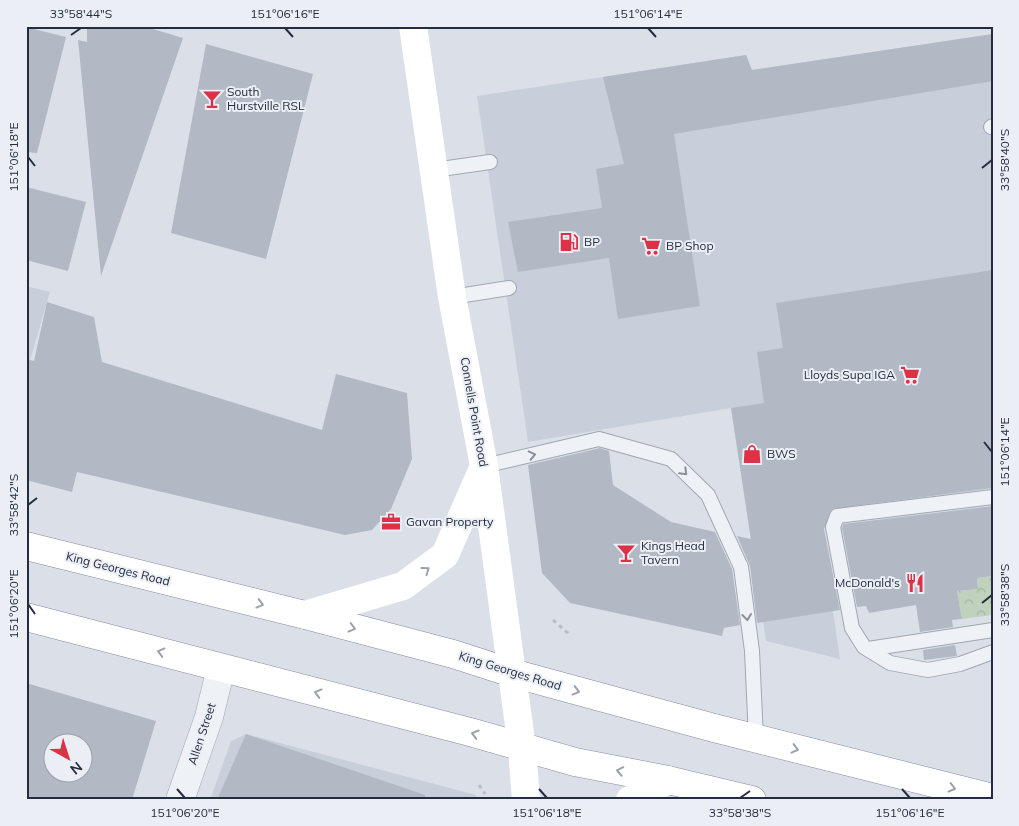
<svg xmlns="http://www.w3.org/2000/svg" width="1019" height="826" viewBox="0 0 1019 826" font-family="Mulish,sans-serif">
	<defs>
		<pattern id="park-crowns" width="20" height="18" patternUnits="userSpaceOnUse" patternTransform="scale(1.25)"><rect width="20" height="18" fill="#c1d2bc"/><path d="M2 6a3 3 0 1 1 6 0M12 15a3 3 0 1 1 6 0" fill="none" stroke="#a6b5a3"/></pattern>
	</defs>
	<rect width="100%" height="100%" fill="#dbe0e8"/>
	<g fill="#c9cfda">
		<path d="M993 34V476L817 503 840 659 766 641 731 408 528 442 477 96 746 55 752 70Z"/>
		<path d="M26 286 50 292 26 374Z"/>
		<path d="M246 734 476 795 477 800H210L231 741Z"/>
	</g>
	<path fill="url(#park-crowns)" d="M993 576V615L962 619 957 591 978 589 977 578Z"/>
	<g fill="#b2b9c5" fill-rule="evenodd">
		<path d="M87 26H143L183 38 101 276 78 40 87 42Z"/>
		<path d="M26 27 66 37 37 153 26 152Z"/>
		<path d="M993 34V81L674 134 700 306 618 319 609 258 518 272 508 222 602 208 596 169 624 164 603 77 746 55 752 70Z"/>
		<path d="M206 44 313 74 266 259 171 233Z"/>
		<path d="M26 187 86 202 68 271 26 260Z"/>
		<path d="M993 270V488L832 509 824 529 840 610 757 623 750 566 737 536 751 539 731 408 764 403 757 352 783 348 776 303Z"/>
		<path d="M47 302 94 317 102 362 322 430 336 374 407 393 412 459 391 509 372 530 345 535 77 472 72 492 26 480V359L34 361Z"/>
		<path d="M600 448 609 451 613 485 671 522 715 532 732 569 740 625 724 628 722 636 570 603 542 573 528 465Z"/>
		<path d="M993 506V576L977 578 978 589 957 591 962 619 952 620 953 627 920 632 916 605 869 613 866 606 857 607 842 528 843 524Z"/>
		<path d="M955 645 957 656 924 660 923 650Z"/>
		<path d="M26 683 156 721 132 800H26ZM52 744H82V774H52Z"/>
		<path d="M246 734 425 795V800H217Z"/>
	</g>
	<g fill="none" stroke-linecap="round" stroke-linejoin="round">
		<g stroke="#a0a7b2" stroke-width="16">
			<g id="lane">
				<path d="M991 127 993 126"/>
				<path d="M434 170 490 162"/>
				<path d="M452 297 509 288"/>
				<path d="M484 466 599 439 671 459 708 495 741 567 752 651 756 739"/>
				<path d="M993 497 837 516 833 527 852 628 864 647 890 663 928 670 960 664 993 652"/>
				<path d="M868 649 993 630"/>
			</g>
		</g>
		<g stroke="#a0a7b2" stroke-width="29">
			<path id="street" d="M180 800 209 717 221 668"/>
		</g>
		<g stroke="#818ca0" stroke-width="29">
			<g id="highway">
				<path d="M26 546 305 615 453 654 512 673 714 728 993 798"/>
				<path d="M26 617 470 732 575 762 668 780 752 800"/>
			</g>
		</g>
		<g stroke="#b9bec6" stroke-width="3" stroke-dasharray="4 4" stroke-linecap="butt">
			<path d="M553 620 569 634"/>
			<path d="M479 785 485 794"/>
		</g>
		<use href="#lane" stroke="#eef1f6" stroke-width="14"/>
		<use href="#street" stroke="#eef1f6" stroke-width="28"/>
		<g stroke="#fff" stroke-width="28">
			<path d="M413 26 452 297 484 466 522 748 526 800"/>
			<path d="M305 615 403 586 445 555 484 466"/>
			<path d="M630 800 668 780"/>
		</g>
		<use href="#highway" stroke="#fff" stroke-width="28"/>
	</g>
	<defs><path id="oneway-chevron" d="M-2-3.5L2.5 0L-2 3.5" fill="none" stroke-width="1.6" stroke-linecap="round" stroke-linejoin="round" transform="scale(1.25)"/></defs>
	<g stroke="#898f9a">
		<use href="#oneway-chevron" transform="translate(532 455) rotate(-13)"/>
		<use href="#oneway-chevron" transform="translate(684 472) rotate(45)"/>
		<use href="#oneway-chevron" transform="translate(747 617) rotate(83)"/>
	</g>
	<g stroke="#9ca0a9">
		<use href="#oneway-chevron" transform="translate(426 570) rotate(-36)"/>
		<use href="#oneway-chevron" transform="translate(260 604) rotate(15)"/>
		<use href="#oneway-chevron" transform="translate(352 628) rotate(15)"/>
		<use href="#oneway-chevron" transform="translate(161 652) rotate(-165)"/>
		<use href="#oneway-chevron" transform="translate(576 691) rotate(15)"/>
		<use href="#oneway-chevron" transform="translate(318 693) rotate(-165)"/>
		<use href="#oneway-chevron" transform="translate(475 734) rotate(-164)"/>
		<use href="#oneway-chevron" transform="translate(795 749) rotate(14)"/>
		<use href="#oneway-chevron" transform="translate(620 771) rotate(-169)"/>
		<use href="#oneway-chevron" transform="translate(952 788) rotate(14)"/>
	</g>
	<path fill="none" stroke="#242d3f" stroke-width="2" d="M285 28 293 37M648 28 656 37M71 35 81 28M28 157 35 166M982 168 992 160M984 442 992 452M28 505 37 498M982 603 992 595M28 604 35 614M177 789 185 798M539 789 547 798M902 789 910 798M740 798 750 791"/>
	<defs>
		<g id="bar-bare" transform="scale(1.5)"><path d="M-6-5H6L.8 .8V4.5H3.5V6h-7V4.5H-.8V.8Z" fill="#dc3146" stroke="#ebeff5" stroke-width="2.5" paint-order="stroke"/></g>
		<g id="fuel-bare" transform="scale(1.5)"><path d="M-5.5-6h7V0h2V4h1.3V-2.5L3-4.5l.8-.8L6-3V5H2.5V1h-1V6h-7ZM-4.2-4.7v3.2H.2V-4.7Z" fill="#dc3146" stroke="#ebeff5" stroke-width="2.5" paint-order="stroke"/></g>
		<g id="supermarket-bare" transform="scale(1.5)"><path d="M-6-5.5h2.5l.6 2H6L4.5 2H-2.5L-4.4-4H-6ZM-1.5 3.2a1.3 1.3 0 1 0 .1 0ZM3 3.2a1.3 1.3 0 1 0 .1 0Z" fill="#dc3146" stroke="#ebeff5" stroke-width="2.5" paint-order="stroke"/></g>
		<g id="shop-bare" transform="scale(1.5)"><path d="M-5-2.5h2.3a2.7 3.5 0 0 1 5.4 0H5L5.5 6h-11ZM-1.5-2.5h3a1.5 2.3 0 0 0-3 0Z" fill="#dc3146" stroke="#ebeff5" stroke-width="2.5" paint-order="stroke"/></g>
		<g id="office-bare" transform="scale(1.5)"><path d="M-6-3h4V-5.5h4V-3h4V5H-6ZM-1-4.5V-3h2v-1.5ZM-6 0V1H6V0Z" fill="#dc3146" stroke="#ebeff5" stroke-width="2.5" paint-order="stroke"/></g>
		<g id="restaurant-bare" transform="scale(1.5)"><path d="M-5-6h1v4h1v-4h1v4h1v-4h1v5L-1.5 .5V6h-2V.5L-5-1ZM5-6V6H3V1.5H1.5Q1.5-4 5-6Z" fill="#dc3146" stroke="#ebeff5" stroke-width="2.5" paint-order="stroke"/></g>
	</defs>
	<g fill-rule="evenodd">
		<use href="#bar-bare" x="212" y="99"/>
		<use href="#fuel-bare" x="569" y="242"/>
		<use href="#supermarket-bare" x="651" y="246"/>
		<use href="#supermarket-bare" x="910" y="375"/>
		<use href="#shop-bare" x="752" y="454"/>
		<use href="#office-bare" x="391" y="522"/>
		<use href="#bar-bare" x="626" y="553"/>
		<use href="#restaurant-bare" x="915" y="583"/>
	</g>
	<g text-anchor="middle" stroke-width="4" stroke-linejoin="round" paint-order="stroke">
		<g font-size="12" fill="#242d3f" stroke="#ebeff5" text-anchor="start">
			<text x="227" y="96">South<tspan x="227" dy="14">Hurstville RSL</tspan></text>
			<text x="584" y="246">BP</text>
			<text x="666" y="250">BP Shop</text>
			<text x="895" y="379" text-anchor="end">Lloyds Supa IGA</text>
			<text x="767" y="458">BWS</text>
			<text x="406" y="526">Gavan Property</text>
			<text x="641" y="550">Kings Head<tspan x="641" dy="14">Tavern</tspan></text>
			<text x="900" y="587" text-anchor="end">McDonald's</text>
		</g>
		<g font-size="12" fill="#242d3f" stroke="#ebeff5">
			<text transform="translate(474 412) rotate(80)" y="4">Connells Point Road</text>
			<text transform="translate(118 569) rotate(14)" y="4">King Georges Road</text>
			<text transform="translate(510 671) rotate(17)" y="4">King Georges Road</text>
			<text transform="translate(202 734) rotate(-72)" y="4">Allen Street</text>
		</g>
	</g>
	<rect width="1019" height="826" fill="none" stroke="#ebeff5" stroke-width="55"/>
	<g transform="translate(68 758) rotate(141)"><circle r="24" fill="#ebeff5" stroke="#9ba1ac"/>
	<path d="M0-4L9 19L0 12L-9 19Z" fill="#dc3146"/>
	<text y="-8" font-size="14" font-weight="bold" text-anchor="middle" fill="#242d3f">N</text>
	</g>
	<rect x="28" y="28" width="964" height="770" fill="none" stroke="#242d3f" stroke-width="2"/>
	<g font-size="12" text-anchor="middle" fill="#242d3f">
		<text x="81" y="18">33°58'44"S</text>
		<text x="285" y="18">151°06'16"E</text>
		<text x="648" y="18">151°06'14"E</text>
		<text transform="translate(14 157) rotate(-90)" y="4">151°06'18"E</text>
		<text transform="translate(1005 160) rotate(-90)" y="4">33°58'40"S</text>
		<text transform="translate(1005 452) rotate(-90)" y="4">151°06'14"E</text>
		<text transform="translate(14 505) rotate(-90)" y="4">33°58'42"S</text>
		<text transform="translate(1005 595) rotate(-90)" y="4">33°58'38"S</text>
		<text transform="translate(14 604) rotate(-90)" y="4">151°06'20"E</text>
		<text x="185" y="817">151°06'20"E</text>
		<text x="547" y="817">151°06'18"E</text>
		<text x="740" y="817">33°58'38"S</text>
		<text x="910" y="817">151°06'16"E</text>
	</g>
</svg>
